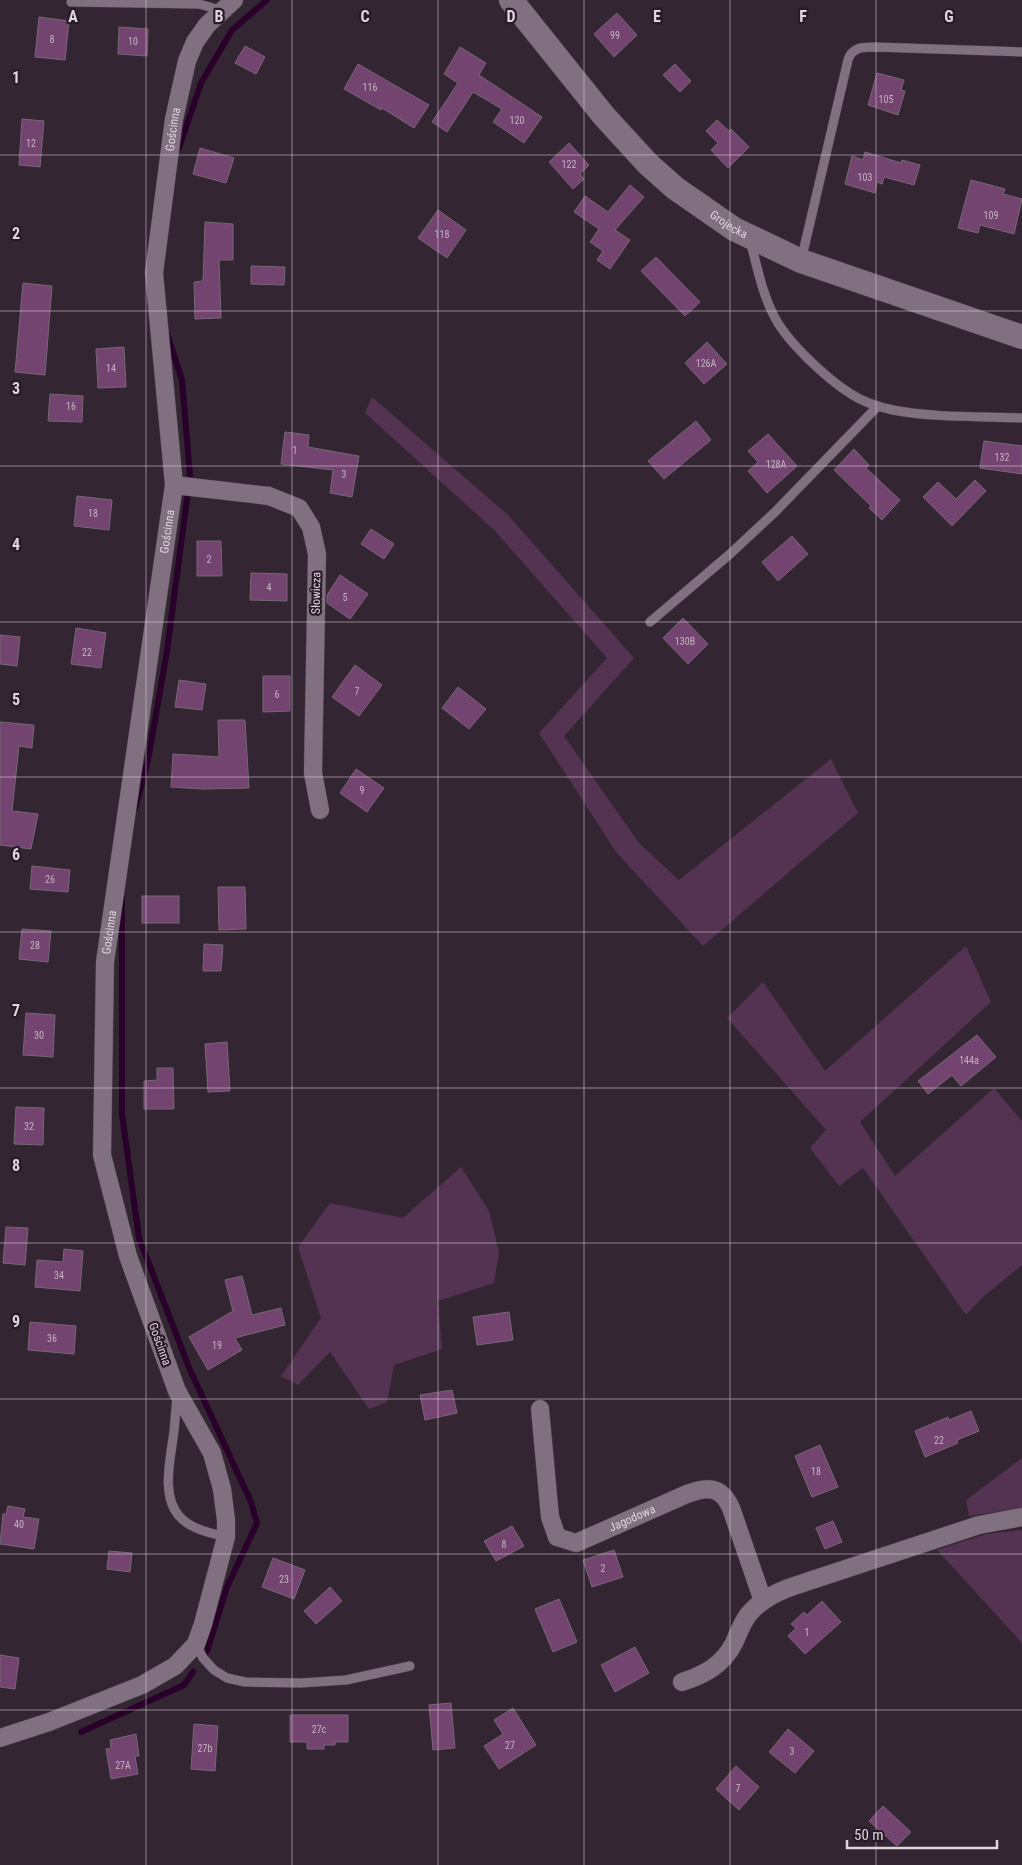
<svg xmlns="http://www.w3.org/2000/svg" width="1022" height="1865" viewBox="0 0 1022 1865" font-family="'Roboto Condensed',sans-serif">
	<rect width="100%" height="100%" fill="#332532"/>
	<g fill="#533351">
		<path d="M372 397 508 515 634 658 564 736 639 843 679 880 831 759 858 813 703 946 616 852 539 733 607 658 494 530 365 413Z"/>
		<path d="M966 946 991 1002 860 1122 895 1176 994 1088 1022 1121V1265L984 1296 966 1315 863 1168 839 1186 810 1148 826 1130 727 1018 763 982 825 1071Z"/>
		<path d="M461 1167 489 1211 499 1252 494 1283 438 1301 442 1349 394 1365 387 1402 369 1409 330 1352 298 1385 281 1376 321 1318 298 1247 330 1203 403 1218Z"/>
		<path d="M1022 1458V1508L969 1516 966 1500Z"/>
		<path d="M1022 1530V1643L937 1550 986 1534Z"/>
	</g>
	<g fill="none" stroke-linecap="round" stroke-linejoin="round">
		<g stroke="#290029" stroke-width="6">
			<path d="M179 148 201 83 232 30 267 0"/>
			<path d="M135 809 148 760 167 651 190 476 182 380 167 334"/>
			<path d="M122 898V1114L139 1238 190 1370 251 1502 257 1523 227 1587 207 1651"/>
			<path d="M81 1732 184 1685 193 1672"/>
		</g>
	</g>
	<g fill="#734470" stroke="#776775">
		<path d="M617 13 637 35 614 57 594 34Z"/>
		<path d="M39 17 69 21 65 60 35 57Z"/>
		<path d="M119 27 148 29 147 56 118 54Z"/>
		<path d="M245 46 265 57 256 74 235 63Z"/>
		<path d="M460 47 486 63 479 75 542 117 524 143 493 122 502 109 473 92 447 132 432 122 458 83 444 74Z"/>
		<path d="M358 64 429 105 414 128 382 108 381 110 344 89Z"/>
		<path d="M675 64 691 81 680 92 663 75Z"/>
		<path d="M877 73 904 80 901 90 905 91 898 115 868 105Z"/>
		<path d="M22 119 44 121 40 167 19 165Z"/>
		<path d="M717 120 729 131 731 129 749 147 728 168 711 150 718 143 706 131Z"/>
		<path d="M569 143 589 165 580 174 584 179 573 189 549 162Z"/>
		<path d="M200 148 234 158 226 183 193 174Z"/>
		<path d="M865 152 901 163 902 160 920 165 914 185 884 177 882 184 877 182 875 193 845 184 852 156 863 160Z"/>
		<path d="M971 180 1005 189 1003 194 1022 199 1014 234 980 225 978 233 958 228Z"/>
		<path d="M630 185 644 197 615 230 630 240 610 269 597 260 603 251 590 242 599 229 574 212 585 196 608 212Z"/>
		<path d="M438 210 466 230 447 258 418 238Z"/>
		<path d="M205 222 233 224V260H219L221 318 195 319 194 282 203 281Z"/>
		<path d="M656 257 700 302 685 316 641 271Z"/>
		<path d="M251 266 285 267 284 285 251 284Z"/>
		<path d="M23 283 52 286 45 375 15 372Z"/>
		<path d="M707 342 727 364 704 384 685 363Z"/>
		<path d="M124 347 126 387 98 388 96 349Z"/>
		<path d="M50 394 83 396 82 422 48 421Z"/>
		<path d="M696 421 711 440 664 479 648 461Z"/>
		<path d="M285 432 309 435 308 447 359 456 352 497 330 493 333 470 281 464Z"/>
		<path d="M768 434 797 466 767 493 748 471 758 462 748 451Z"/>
		<path d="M984 441 1022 446V474L980 468Z"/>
		<path d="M854 449 869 465 866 468 900 500 882 520 869 508 871 506 834 470Z"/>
		<path d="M975 480 986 491 952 526 923 497 938 482 956 499Z"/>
		<path d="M77 496 112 500 109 530 74 526Z"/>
		<path d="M371 529 394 544 384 559 361 544Z"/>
		<path d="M792 536 808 554 778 581 762 562Z"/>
		<path d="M197 541H221L222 576H197Z"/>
		<path d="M251 573 287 574V601L250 600Z"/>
		<path d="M340 575 368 594 350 619 327 603V595Z"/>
		<path d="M683 618 708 644 688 664 663 638Z"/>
		<path d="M76 628 106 633 101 668 71 664Z"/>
		<path d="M0 635 20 637 17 666 0 664Z"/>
		<path d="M355 665 382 685 359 716 332 697Z"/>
		<path d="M263 676H290V711L263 712Z"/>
		<path d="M179 680 206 684 202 710 175 707Z"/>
		<path d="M458 687 486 709 469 729 442 708Z"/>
		<path d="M218 720H245L249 788 203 789 171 787 173 754 219 757Z"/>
		<path d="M0 722 34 725 32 748 19 746 12 811 38 814 31 849 0 845Z"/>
		<path d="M356 769 384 788 367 812 340 793Z"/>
		<path d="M32 866 70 870 68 892 30 889Z"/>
		<path d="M218 887H245L246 929 219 930Z"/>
		<rect x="142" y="896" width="37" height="27"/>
		<path d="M22 929 51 931 48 962 19 959Z"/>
		<path d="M204 944 223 945 221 971H203Z"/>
		<path d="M26 1013 55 1015 53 1057 23 1055Z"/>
		<path d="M977 1035 996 1057 961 1086 952 1075 928 1094 918 1081Z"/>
		<path d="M227 1042 230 1091 208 1092 205 1044Z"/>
		<path d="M157 1068H173L174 1109H144V1081L157 1080Z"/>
		<path d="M16 1107 44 1108 43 1145 14 1144Z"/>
		<path d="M6 1227 28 1228 25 1265 3 1263Z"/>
		<path d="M64 1249 83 1251 80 1291 35 1287 37 1260 63 1262Z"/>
		<path d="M242 1276 252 1315 281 1308 285 1325 235 1338 242 1350 208 1370 189 1337 233 1311 225 1280Z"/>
		<path d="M509 1312 513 1340 477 1345 473 1317Z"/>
		<path d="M30 1322 76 1326 74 1354 28 1350Z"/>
		<path d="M452 1390 457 1413 425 1420 420 1395Z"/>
		<path d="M971 1411 979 1431 957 1440 958 1443 925 1457 915 1431 948 1417 949 1420Z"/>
		<path d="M820 1445 838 1487 812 1497 795 1456Z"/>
		<path d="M8 1506 25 1509 23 1517 39 1519 34 1549 0 1544 3 1514H6Z"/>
		<path d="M833 1521 842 1542 825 1549 816 1528Z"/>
		<path d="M512 1526 524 1546 496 1561 484 1541Z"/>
		<path d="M614 1550 623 1577 592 1587 583 1560Z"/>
		<path d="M109 1551 132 1553 130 1572 107 1569Z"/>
		<path d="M273 1558 305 1570 294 1599 262 1587Z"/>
		<path d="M330 1587 342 1601 316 1624 304 1611Z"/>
		<path d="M559 1599 577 1642 553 1652 535 1609Z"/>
		<path d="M822 1601 841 1622 805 1654 788 1636 796 1628 791 1624 804 1612 807 1615Z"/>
		<path d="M635 1647 649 1673 615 1692 601 1665Z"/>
		<path d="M0 1655 19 1658 15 1689 0 1687Z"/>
		<path d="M451 1703 455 1748 433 1750 429 1705Z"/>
		<path d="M513 1708 536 1745 499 1769 484 1746 503 1734 494 1720Z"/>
		<path d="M290 1715H348V1742H335V1745H324V1749H307V1742H290Z"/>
		<path d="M194 1724 218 1726 215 1771 191 1769Z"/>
		<path d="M788 1729 814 1751 795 1773 769 1752Z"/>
		<path d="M136 1734 139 1756H135L138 1774 111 1779 106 1749 111 1748 110 1740Z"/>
		<path d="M736 1766 759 1787 739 1810 716 1789Z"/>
		<path d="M883 1806 911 1832 897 1846 869 1821Z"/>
	</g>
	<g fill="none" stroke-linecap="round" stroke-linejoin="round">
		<g stroke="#4d424c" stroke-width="10">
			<g id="lane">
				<path d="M71 2 199 4 213 8 220 13"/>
				<path d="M750 240C757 266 762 293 774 316 787 342 827 379 851 394 863 402 879 407 893 410 934 418 980 416 1022 418"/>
				<path d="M801 261 848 60C852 47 863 47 875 47L1022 52"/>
				<path d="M650 622 730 554 775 512 878 406"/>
				<path d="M177 1397C176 1408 175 1420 174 1431 171 1457 160 1496 180 1517 191 1529 210 1533 226 1537"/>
				<path d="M196 1644 203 1658 214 1670 227 1678 245 1682 301 1683 346 1680 410 1666"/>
			</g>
		</g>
		<g stroke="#4d424c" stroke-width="19">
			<g id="street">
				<path d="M174 485 269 496 299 508 311 527 317 554 313 773 320 810"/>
				<path id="s1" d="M540 1409 550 1517 557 1537 576 1543 687 1494C708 1486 721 1486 731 1508L763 1601"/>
				<path d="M682 1682C704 1675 723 1665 734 1643 738 1634 742 1623 748 1615 760 1600 776 1592 794 1586L979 1525 1022 1517"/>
				<path id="s2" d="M0 1738 49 1722 142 1685 175 1666 196 1644 203 1624 226 1537V1520L222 1489 212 1453 177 1391 128 1256 102 1155 105 962 174 485 154 273 174 119 187 61 195 42 207 25 234 0"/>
			</g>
		</g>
		<g stroke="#4d424c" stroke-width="25">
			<g id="secondary">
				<path id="s3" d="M511 0 604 116 648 164 675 188 734 229 801 261 1022 337"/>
			</g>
		</g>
		<use href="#lane" stroke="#81707f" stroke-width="9"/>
		<use href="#street" stroke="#81707f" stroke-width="18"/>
		<use href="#secondary" stroke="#81707f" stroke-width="24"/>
	</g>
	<path fill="none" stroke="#dfd6de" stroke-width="1" stroke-opacity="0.55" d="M146 0V1865M292 0V1865M438 0V1865M584 0V1865M730 0V1865M876 0V1865M0 155H1022M0 311H1022M0 466H1022M0 622H1022M0 777H1022M0 932H1022M0 1088H1022M0 1243H1022M0 1399H1022M0 1554H1022M0 1710H1022"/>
	<g text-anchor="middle" stroke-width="4.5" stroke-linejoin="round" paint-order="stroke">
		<g font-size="10" fill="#c4b2c2">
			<text x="615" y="39">99</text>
			<text x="52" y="43">8</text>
			<text x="133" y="45">10</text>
			<text x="370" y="91">116</text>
			<text x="886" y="103">105</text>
			<text x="517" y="124">120</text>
			<text x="31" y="147">12</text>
			<text x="569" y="168">122</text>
			<text x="865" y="181">103</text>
			<text x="991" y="219">109</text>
			<text x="442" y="238">118</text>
			<text x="706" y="367">126A</text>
			<text x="111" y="372">14</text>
			<text x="71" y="410">16</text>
			<text x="295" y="454">1</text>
			<text x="1002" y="461">132</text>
			<text x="776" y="468">128A</text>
			<text x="344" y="478">3</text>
			<text x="93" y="517">18</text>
			<text x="209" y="563">2</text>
			<text x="269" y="591">4</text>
			<text x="345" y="601">5</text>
			<text x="685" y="645">130B</text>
			<text x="87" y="656">22</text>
			<text x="357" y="695">7</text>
			<text x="277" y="698">6</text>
			<text x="362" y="794">9</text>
			<text x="50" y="883">26</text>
			<text x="35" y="949">28</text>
			<text x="39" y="1039">30</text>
			<text x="969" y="1064">144a</text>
			<text x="29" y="1130">32</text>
			<text x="59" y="1279">34</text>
			<text x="52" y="1342">36</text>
			<text x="217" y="1349">19</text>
			<text x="939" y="1444">22</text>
			<text x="816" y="1475">18</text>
			<text x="19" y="1528">40</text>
			<text x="504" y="1548">8</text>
			<text x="603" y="1572">2</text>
			<text x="284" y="1583">23</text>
			<text x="807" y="1636">1</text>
			<text x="319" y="1733">27c</text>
			<text x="510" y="1749">27</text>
			<text x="205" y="1752">27b</text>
			<text x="792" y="1755">3</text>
			<text x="123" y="1769">27A</text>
			<text x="738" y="1792">7</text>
		</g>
		<g font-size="12" fill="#dfd6de" stroke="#291b28">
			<text dy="4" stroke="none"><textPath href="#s2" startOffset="1769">Gościnna</textPath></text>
			<text dy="4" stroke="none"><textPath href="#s3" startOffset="315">Grojecka</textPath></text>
			<text dy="4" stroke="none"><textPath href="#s2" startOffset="1364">Gościnna</textPath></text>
			<text transform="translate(316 593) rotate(-89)" y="4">Słowicza</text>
			<text dy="4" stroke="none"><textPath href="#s2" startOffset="959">Gościnna</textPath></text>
			<text transform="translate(160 1344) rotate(70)" y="4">Gościnna</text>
			<text dy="4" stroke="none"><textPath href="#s1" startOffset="211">Jagodowa</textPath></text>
		</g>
	</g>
	<g font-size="16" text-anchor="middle" font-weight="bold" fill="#dfd6de" stroke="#291b28" stroke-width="4.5" stroke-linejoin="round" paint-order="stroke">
		<text x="73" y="22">A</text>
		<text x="219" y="22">B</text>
		<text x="365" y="22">C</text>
		<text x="511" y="22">D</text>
		<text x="657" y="22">E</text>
		<text x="803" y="22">F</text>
		<text x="949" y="22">G</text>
		<text x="16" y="83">1</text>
		<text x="16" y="239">2</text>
		<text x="16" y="394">3</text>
		<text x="16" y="550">4</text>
		<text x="16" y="705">5</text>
		<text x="16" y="860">6</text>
		<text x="16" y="1016">7</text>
		<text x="16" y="1171">8</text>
		<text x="16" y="1327">9</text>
	</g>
	<path d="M847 1840v8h150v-8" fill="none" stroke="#dfd6de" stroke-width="2.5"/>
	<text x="854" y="1840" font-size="15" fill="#dfd6de" stroke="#291b28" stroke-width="4" paint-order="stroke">50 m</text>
</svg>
